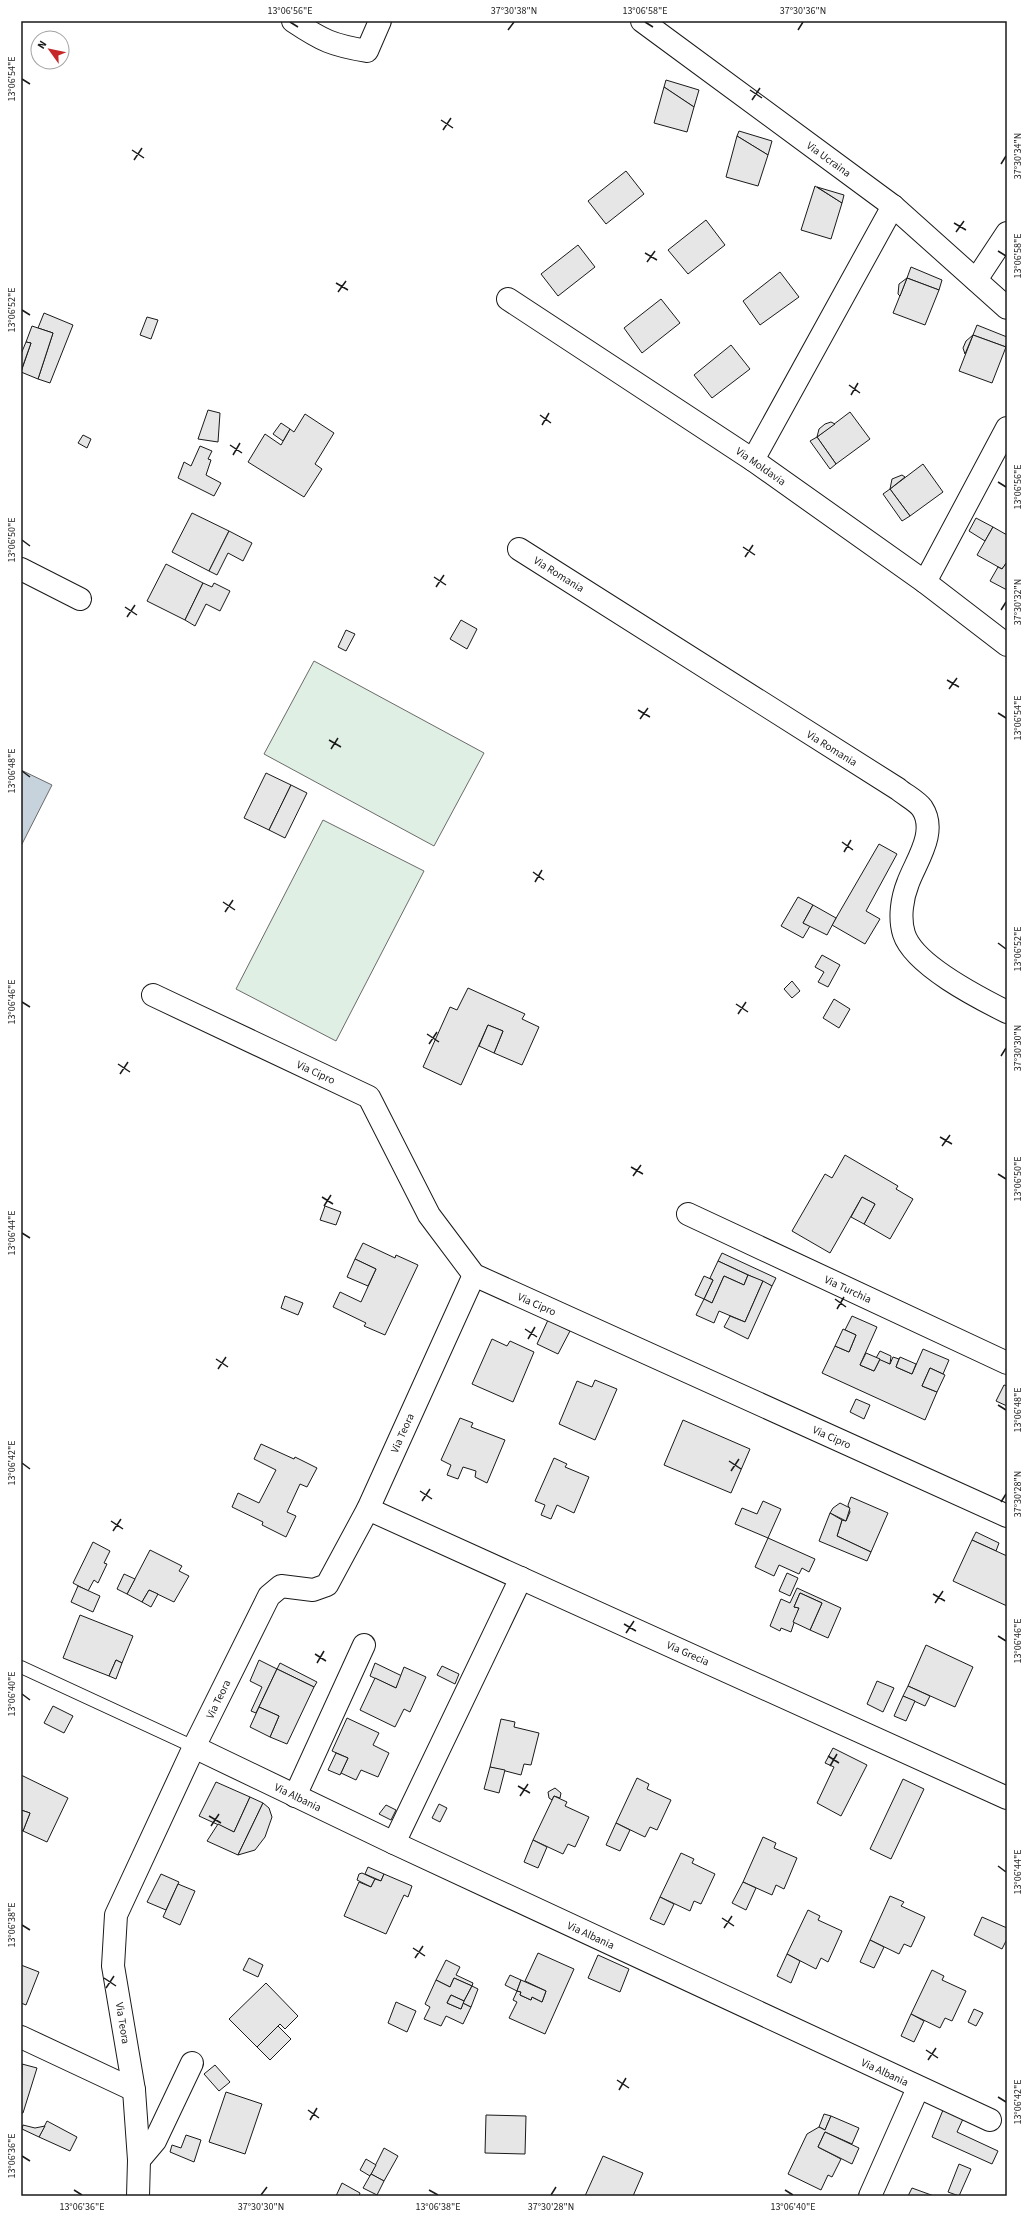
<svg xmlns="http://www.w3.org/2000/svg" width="1028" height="2217" viewBox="0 0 1028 2217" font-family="'Source Sans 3',sans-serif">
	<rect width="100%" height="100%" fill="#fff"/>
	<g fill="#e0efe3" stroke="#6a6a6a">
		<path d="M314 661 484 753 434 846 264 754Z"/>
		<path d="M323 820 424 871 336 1041 236 989Z"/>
	</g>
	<path fill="#c6d2dc" stroke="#6a6a6a" d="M21 770 52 785 21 846Z"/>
	<g fill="#e6e6e6" stroke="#1a1a1a">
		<path d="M666 80 699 90 694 107 664 87Z"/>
		<path d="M664 87 694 107 687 132 654 123Z"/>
		<path d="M739 131 772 141 768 155 737 136Z"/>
		<path d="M737 136 768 155 758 186 726 177Z"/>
		<path d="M626 171 644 194 606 224 588 201Z"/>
		<path d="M815 186 842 203 831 239 801 230Z"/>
		<path d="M817 187 844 195 842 203Z"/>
		<path d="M706 220 725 245 688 274 668 250Z"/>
		<path d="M578 245 595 267 558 296 541 274Z"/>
		<path d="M911 267 942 280 939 290 907 278Z"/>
		<path d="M780 272 799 297 760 325 743 301Z"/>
		<path d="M907 278 939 290 925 325 893 313Z"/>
		<path d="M907 278 900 296 898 294 899 284Z"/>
		<path d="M661 299 680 323 642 353 624 328Z"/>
		<path d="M44 313 73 325 50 383 38 379 53 333 38 328Z"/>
		<path d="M147 317 158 320 151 339 140 335Z"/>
		<path d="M977 325 1007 337 1006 347 973 335Z"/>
		<path d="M32 326 53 333 38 379 21 372 31 343 26 342Z"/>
		<path d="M973 335 1006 347 992 383 959 371Z"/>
		<path d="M973 335 965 354 963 348 966 341Z"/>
		<path d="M26 342 31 343 21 371V354Z"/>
		<path d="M731 345 750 369 712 398 694 375Z"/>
		<path d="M208 410 220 413 218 442 198 439Z"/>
		<path d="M850 412 870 439 836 464 817 437Z"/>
		<path d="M305 414 334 433 315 464 322 469 304 497 248 462 265 434 281 445 290 429 294 432Z"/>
		<path d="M831 422 835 424 817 437 819 429 825 424Z"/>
		<path d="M281 423 290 429 283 441 273 434Z"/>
		<path d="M83 435 91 439 87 448 78 443Z"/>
		<path d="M817 437 836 464 830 469 810 441Z"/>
		<path d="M200 446 212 451 208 459 211 460 206 475 221 483 214 496 178 478 184 462 191 466Z"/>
		<path d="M923 464 943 492 910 516 890 489Z"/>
		<path d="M902 475 905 477 890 489 892 479Z"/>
		<path d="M890 489 910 516 902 521 883 494Z"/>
		<path d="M192 513 229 531 209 571 172 552Z"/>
		<path d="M976 518 993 527 985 541 969 531Z"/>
		<path d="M993 527 1007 535V562L1002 569 977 555Z"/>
		<path d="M229 531 252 543 243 561 228 553 217 575 209 571Z"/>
		<path d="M1007 562V590L990 581 998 567 1002 569Z"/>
		<path d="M166 564 203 583 185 620 147 601Z"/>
		<path d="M203 583 212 587 214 583 230 591 220 611 206 604 195 626 185 620Z"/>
		<path d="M461 620 477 629 467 649 450 639Z"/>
		<path d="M346 630 355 634 346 651 338 647Z"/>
		<path d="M266 773 291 785 269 830 244 818Z"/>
		<path d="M291 785 307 793 285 838 269 830Z"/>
		<path d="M879 844 897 854 866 911 880 919 865 944 832 925Z"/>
		<path d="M798 897 813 905 803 923 810 926 803 938 781 926Z"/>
		<path d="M813 905 836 918 827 935 803 923Z"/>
		<path d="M822 955 840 965 828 987 818 982 824 972 815 967Z"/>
		<path d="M792 981 800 991 792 998 784 989Z"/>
		<path d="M468 988 525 1014 522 1019 539 1027 522 1065 494 1053 503 1031 488 1025 461 1085 423 1067 450 1007 457 1010Z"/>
		<path d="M834 999 850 1009 839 1028 823 1018Z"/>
		<path d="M488 1025 503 1031 494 1053 479 1046Z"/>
		<path d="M845 1155 898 1186 896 1189 913 1199 890 1239 864 1224 875 1204 862 1197 830 1253 792 1231 825 1174 832 1178Z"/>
		<path d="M862 1197 875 1204 864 1224 851 1217Z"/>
		<path d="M325 1206 341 1212 336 1225 320 1220Z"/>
		<path d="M363 1243 395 1258 396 1255 418 1265 385 1335 364 1326 366 1323 333 1307 340 1292 361 1302 376 1269 355 1259Z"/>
		<path d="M722 1253 776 1278 772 1286 718 1261Z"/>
		<path d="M355 1259 376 1269 368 1286 347 1277Z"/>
		<path d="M718 1261 748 1275 744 1285 724 1276 712 1303 704 1299 713 1280 710 1278Z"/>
		<path d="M748 1275 763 1281 745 1322 719 1311 714 1323 696 1315 704 1299 712 1303 724 1276 744 1285Z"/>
		<path d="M704 1276 713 1280 704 1299 695 1295Z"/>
		<path d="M763 1281 772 1286 748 1339 724 1327 730 1316 745 1322Z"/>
		<path d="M285 1296 303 1303 298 1315 281 1308Z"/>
		<path d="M852 1316 877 1327 860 1365 874 1371 880 1359 890 1364 893 1357 899 1359 896 1367 912 1374 923 1349 949 1360 943 1374 930 1368 922 1386 937 1392 925 1420 822 1373 835 1346 849 1352 856 1335 845 1330Z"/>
		<path d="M548 1320 570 1331 558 1354 537 1344Z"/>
		<path d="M843 1329 856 1335 849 1352 835 1346Z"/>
		<path d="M492 1339 507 1346 510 1341 534 1352 513 1402 472 1384Z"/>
		<path d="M880 1351 891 1356 890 1364 876 1358Z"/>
		<path d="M866 1353 880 1359 874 1371 860 1365Z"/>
		<path d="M900 1357 916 1364 912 1374 896 1367Z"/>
		<path d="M930 1368 945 1375 937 1392 922 1386Z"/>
		<path d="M595 1380 617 1389 595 1440 559 1424 577 1381 592 1387Z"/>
		<path d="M1004 1385 1007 1386V1406L996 1401Z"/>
		<path d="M856 1399 870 1405 864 1419 850 1412Z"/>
		<path d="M460 1418 473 1423 471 1427 505 1440 487 1483 475 1477 476 1471 463 1467 458 1479 447 1475 451 1465 441 1460Z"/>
		<path d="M683 1420 750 1449 731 1493 664 1465Z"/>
		<path d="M261 1444 294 1459 295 1457 317 1468 307 1487 300 1484 287 1512 296 1516 286 1537 262 1525 263 1522 232 1507 238 1493 259 1503 276 1470 254 1459Z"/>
		<path d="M554 1458 567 1464 565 1467 589 1477 574 1513 557 1505 551 1519 541 1515 545 1505 535 1501Z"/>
		<path d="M851 1497 888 1513 871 1552 837 1536 842 1520 846 1521 850 1512 848 1505Z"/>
		<path d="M763 1501 781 1509 768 1538 735 1524 742 1508 757 1514Z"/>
		<path d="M840 1503 850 1508 846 1521 830 1513 833 1508Z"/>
		<path d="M830 1513 842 1520 837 1536 871 1552 867 1561 819 1541Z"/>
		<path d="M976 1532 999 1543 996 1551 972 1540Z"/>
		<path d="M768 1538 815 1559 809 1572 802 1568 799 1574 779 1565 774 1576 755 1567Z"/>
		<path d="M972 1540 1007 1556V1606L953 1581Z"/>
		<path d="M93 1542 110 1551 104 1563 107 1564 98 1583 94 1580 88 1591 73 1583Z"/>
		<path d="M150 1550 182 1566 179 1571 189 1576 174 1602 149 1590 142 1602 127 1594Z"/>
		<path d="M787 1573 798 1578 790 1596 779 1591Z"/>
		<path d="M124 1574 135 1579 127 1594 117 1589Z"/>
		<path d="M78 1586 100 1596 93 1612 71 1602Z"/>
		<path d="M797 1588 841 1608 828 1638 810 1630 822 1603 800 1593 794 1607 799 1608 791 1632 781 1628 780 1631 770 1626 781 1599 790 1603Z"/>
		<path d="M149 1590 158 1594 151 1607 142 1602Z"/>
		<path d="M800 1593 822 1603 810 1630 793 1622 799 1608 794 1607Z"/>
		<path d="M80 1615 133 1636 122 1663 116 1660 109 1676 63 1658Z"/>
		<path d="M926 1645 973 1667 955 1707 908 1686Z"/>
		<path d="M116 1660 122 1663 116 1679 109 1676Z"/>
		<path d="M259 1660 277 1669 256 1713 251 1711 262 1687 250 1681Z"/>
		<path d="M280 1663 317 1682 314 1687 277 1669Z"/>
		<path d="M375 1663 402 1676 396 1688 370 1676Z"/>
		<path d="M442 1666 459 1674 455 1684 437 1675Z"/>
		<path d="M404 1667 426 1677 410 1712 404 1709 395 1727 360 1710 375 1678 396 1688Z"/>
		<path d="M277 1669 314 1687 287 1744 270 1737 279 1716 259 1707Z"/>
		<path d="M877 1681 894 1688 883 1712 867 1704Z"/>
		<path d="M908 1686 930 1696 925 1706 903 1696Z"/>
		<path d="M903 1696 915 1701 906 1721 894 1716Z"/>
		<path d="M53 1706 73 1716 64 1733 44 1723Z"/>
		<path d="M259 1707 279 1716 270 1737 250 1727Z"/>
		<path d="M347 1718 379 1733 373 1745 389 1753 378 1777 361 1770 356 1780 341 1773 348 1758 332 1751Z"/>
		<path d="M501 1719 515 1722 514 1727 539 1733 531 1765 524 1764 521 1775 490 1767Z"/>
		<path d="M833 1748 867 1765 841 1816 817 1803 834 1767 825 1763Z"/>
		<path d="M336 1753 348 1758 340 1775 328 1770Z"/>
		<path d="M490 1767 505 1770 499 1793 484 1789Z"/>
		<path d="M21 1775 68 1798 47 1842 23 1831 30 1813 21 1810Z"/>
		<path d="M637 1778 649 1784 647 1789 671 1800 657 1830 650 1827 645 1837 616 1823Z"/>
		<path d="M903 1779 924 1789 891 1859 870 1849Z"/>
		<path d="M216 1782 250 1797 234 1832 199 1816Z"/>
		<path d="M555 1788 561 1793 560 1798 554 1796 552 1800 549 1798 548 1792Z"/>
		<path d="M554 1796 567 1802 565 1806 589 1817 575 1847 568 1844 563 1854 533 1840Z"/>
		<path d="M250 1797 263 1803 238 1855 207 1841 218 1824 234 1832Z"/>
		<path d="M263 1803 269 1808 272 1817 265 1837 255 1850 238 1855Z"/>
		<path d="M439 1804 447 1808 440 1822 432 1818Z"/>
		<path d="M386 1805 396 1810 391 1820 379 1814Z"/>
		<path d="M21 1810 30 1813 23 1831 21 1830Z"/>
		<path d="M616 1823 630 1830 620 1851 606 1845Z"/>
		<path d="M763 1837 776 1843 774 1848 797 1858 784 1889 776 1885 772 1895 743 1882Z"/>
		<path d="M533 1840 547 1847 538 1868 524 1862Z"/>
		<path d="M681 1853 694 1859 692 1863 715 1874 701 1904 694 1901 690 1911 660 1897Z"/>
		<path d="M368 1867 384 1874 381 1881 365 1874Z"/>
		<path d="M362 1873 375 1879 371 1887 357 1880 359 1874Z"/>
		<path d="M161 1874 179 1882 166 1910 147 1902Z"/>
		<path d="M384 1874 412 1886 408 1897 404 1895 386 1934 344 1916 359 1882 371 1887 375 1879 381 1881Z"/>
		<path d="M743 1882 756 1888 746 1910 732 1903Z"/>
		<path d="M178 1884 195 1891 180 1925 163 1917Z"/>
		<path d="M890 1896 904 1902 901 1906 925 1917 911 1947 904 1944 899 1954 870 1940Z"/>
		<path d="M660 1897 674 1904 664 1925 650 1919Z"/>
		<path d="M808 1910 820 1916 818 1920 842 1931 828 1962 821 1958 816 1969 787 1954Z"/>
		<path d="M982 1917 1007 1928V1939L1002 1949 974 1935Z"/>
		<path d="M870 1940 884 1947 874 1968 860 1962Z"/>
		<path d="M538 1953 574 1969 545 2034 509 2018 517 2002 513 2000 517 1991 521 1992 520 1995 531 2000 532 1997 542 2002 546 1991 525 1981Z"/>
		<path d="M787 1954 800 1961 791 1983 777 1976Z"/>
		<path d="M598 1955 629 1969 620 1992 588 1978Z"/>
		<path d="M249 1958 263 1965 258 1977 243 1970Z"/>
		<path d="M446 1960 460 1967 456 1975 473 1983 472 1986 454 1978 450 1987 436 1980Z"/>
		<path d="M21 1965 39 1972 26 2005 21 2003Z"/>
		<path d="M932 1970 944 1976 942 1980 966 1991 952 2021 945 2018 940 2028 911 2014Z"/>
		<path d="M510 1975 521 1980 517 1991 505 1985Z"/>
		<path d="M454 1978 472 1986 464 2001 451 1995 447 2003 461 2009 463 2003 471 2007 463 2024 446 2016 441 2026 424 2019 430 2007 425 2004 436 1980 450 1987Z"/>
		<path d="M521 1980 546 1991 542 2002 532 1997 531 2000 520 1995 521 1992 517 1991Z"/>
		<path d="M266 1983 298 2016 285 2029 280 2024 257 2047 229 2019Z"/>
		<path d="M472 1986 478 1989 471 2007 463 2003Z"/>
		<path d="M451 1995 464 2001 461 2009 447 2003Z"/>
		<path d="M396 2002 416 2011 407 2032 388 2023Z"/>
		<path d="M974 2009 983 2013 976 2026 968 2022Z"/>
		<path d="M911 2014 924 2021 914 2042 901 2036Z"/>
		<path d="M278 2026 291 2039 270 2060 257 2047Z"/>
		<path d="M22 2064 37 2068 23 2113H21Z"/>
		<path d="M215 2065 230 2082 219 2091 204 2074Z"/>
		<path d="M226 2092 262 2104 245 2154 209 2142Z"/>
		<path d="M943 2110 963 2119 957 2132 998 2151 992 2164 932 2137Z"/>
		<path d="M824 2114 831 2116 825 2130 819 2127Z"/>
		<path d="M486 2115 526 2116 525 2154 485 2153Z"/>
		<path d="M831 2116 859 2128 852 2144 825 2132 818 2147 841 2159 832 2177 828 2175 821 2190 788 2174 807 2134 819 2127 825 2130Z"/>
		<path d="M47 2121 77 2137 70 2151 39 2137Z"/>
		<path d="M23 2125 35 2128 45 2126 39 2137 22 2129Z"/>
		<path d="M825 2132 859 2148 852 2164 818 2147Z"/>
		<path d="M186 2135 201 2140 194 2162 170 2152 172 2145 181 2148Z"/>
		<path d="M384 2148 398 2156 384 2181 371 2174Z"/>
		<path d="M603 2156 643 2173 633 2196H585Z"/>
		<path d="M366 2159 376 2165 370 2176 360 2170Z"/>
		<path d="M959 2164 971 2169 959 2196 948 2192Z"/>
		<path d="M371 2174 384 2181 377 2195 363 2188Z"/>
		<path d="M342 2183 360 2193 359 2196H336Z"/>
		<path d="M912 2188 934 2196H908Z"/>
	</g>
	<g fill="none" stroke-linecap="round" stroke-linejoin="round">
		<g stroke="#1a1a1a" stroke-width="14">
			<path id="lane" d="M21 1667 194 1747"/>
		</g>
		<g stroke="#1a1a1a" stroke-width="24">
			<g id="street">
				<path d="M293 21C323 41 332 45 367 51L380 21"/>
				<path d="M642 21 893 206 1007 308"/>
				<path d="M976 280 1007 233"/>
				<path d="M508 299 753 460 925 582 1007 645"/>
				<path d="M753 460 893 206"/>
				<path d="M519 549 898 789C905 795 917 801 922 808 938 832 916 861 908 883 902 898 899 918 904 934 914 965 979 998 1007 1012"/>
				<path d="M21 569 80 599"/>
				<path d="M925 582 1007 428"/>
				<path d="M153 995 369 1097 429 1215 474 1275 1007 1516"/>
				<path d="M688 1214 1007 1363"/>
				<path d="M368 1509 1007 1798"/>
				<path d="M194 1747 394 1843 990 2120"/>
				<path d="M295 1796 364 1645"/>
				<path d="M394 1843 521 1578"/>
				<path d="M21 2037 134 2090"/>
				<path d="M139 2160 155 2141 192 2063"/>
				<path d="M138 2196 139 2160 134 2090 113 1966 116 1915 194 1747 269 1596 281 1586 313 1590 327 1585 368 1509 474 1275"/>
				<path d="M870 2196 918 2088"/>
			</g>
		</g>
		<use href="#lane" stroke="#fff" stroke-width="12"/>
		<use href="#street" stroke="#fff" stroke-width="22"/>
	</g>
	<path fill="none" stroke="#1a1a1a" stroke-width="1.5" d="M290 22 298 27M645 22 653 27M508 30 514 22M798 30 803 22M22 79 30 84M750 90 762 98M752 100 760 88M441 120 453 128M443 130 451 118M132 150 144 158M134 160 142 148M1001 164 1006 156M954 223 966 230M956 232 964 221M998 251 1006 256M645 253 657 260M647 262 655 251M336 283 348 290M338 292 346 281M22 310 30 315M849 385 860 393M851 395 858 383M540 415 551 423M542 425 549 413M230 445 242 453M233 455 240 443M998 482 1006 487M22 540 30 546M743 547 755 555M745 557 753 545M434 577 446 585M436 587 444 575M125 607 137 615M1001 610 1006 602M127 617 135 605M947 680 959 687M949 689 957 678M638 710 650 717M998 713 1006 718M640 719 648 708M329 740 341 747M331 749 338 738M22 771 30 777M842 842 853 850M844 852 851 840M533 872 544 880M535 882 542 870M223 902 235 910M225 912 233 900M998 943 1006 949M22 1002 30 1007M736 1004 748 1012M738 1014 746 1002M427 1034 439 1042M429 1044 437 1032M1001 1056 1006 1048M118 1064 130 1072M120 1074 128 1062M940 1137 952 1144M942 1146 950 1135M631 1167 643 1174M998 1174 1006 1179M633 1176 641 1165M322 1197 333 1204M324 1206 331 1195M22 1233 30 1238M835 1299 846 1307M837 1309 844 1297M525 1329 537 1337M528 1339 535 1327M216 1359 228 1367M218 1369 226 1357M998 1405 1006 1410M729 1461 741 1469M22 1463 30 1469M731 1471 739 1459M420 1491 432 1499M422 1501 430 1489M1001 1502 1006 1494M111 1521 123 1529M113 1531 121 1519M933 1594 945 1601M935 1603 943 1591M624 1624 636 1631M626 1633 634 1621M998 1636 1006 1641M315 1654 326 1661M317 1663 324 1651M22 1694 30 1700M828 1756 839 1763M830 1766 837 1754M518 1786 530 1793M520 1796 528 1784M209 1816 221 1823M211 1826 219 1814M998 1866 1006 1872M722 1918 734 1926M22 1925 30 1930M724 1928 732 1916M413 1948 425 1956M415 1958 423 1946M104 1978 116 1986M106 1988 114 1976M926 2050 938 2058M928 2060 936 2048M617 2080 629 2088M619 2090 626 2078M998 2097 1006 2102M308 2110 319 2118M310 2120 317 2108M22 2156 30 2161M74 2190 82 2195M429 2190 438 2195M785 2190 793 2195M261 2195 267 2187M551 2195 556 2187"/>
	<g text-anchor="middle" stroke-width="3" stroke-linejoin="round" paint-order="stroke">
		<g font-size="11" fill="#1a1a1a" stroke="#fff">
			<text transform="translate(829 159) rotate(36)" y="4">Via Ucraina</text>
			<text transform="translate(761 466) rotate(35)" y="4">Via Moldavia</text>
			<text transform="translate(559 574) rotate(32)" y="4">Via Romania</text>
			<text transform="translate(832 748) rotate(32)" y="4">Via Romania</text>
			<text transform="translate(316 1072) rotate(25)" y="4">Via Cipro</text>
			<text transform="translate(848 1289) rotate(25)" y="4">Via Turchia</text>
			<text transform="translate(537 1304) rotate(24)" y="4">Via Cipro</text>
			<text transform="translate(402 1433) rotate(-66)" y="4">Via Teora</text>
			<text transform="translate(832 1437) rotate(24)" y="4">Via Cipro</text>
			<text transform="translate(688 1653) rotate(24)" y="4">Via Grecia</text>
			<text transform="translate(218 1699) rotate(-64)" y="4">Via Teora</text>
			<text transform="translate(298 1797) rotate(26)" y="4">Via Albania</text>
			<text transform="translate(591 1935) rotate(25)" y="4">Via Albania</text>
			<text transform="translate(123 2023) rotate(81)" y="4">Via Teora</text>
			<text transform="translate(885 2072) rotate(25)" y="4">Via Albania</text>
		</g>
	</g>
	<rect width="1028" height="2217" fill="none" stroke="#ffffff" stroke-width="44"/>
	<g transform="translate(50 50) rotate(303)"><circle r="19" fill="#ffffff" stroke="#a3a3a3"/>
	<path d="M0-3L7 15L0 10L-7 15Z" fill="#c62828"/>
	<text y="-6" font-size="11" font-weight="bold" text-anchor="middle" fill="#1a1a1a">N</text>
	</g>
	<rect x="22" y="22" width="984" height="2173" fill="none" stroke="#1a1a1a" stroke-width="1.5"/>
	<g font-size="10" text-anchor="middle" fill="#1a1a1a">
		<text x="290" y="14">13°06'56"E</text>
		<text x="514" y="14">37°30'38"N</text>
		<text x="645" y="14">13°06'58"E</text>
		<text x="803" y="14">37°30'36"N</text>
		<text transform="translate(11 79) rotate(-90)" y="4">13°06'54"E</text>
		<text transform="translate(1017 156) rotate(-90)" y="4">37°30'34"N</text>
		<text transform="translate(1017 256) rotate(-90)" y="4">13°06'58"E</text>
		<text transform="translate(11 310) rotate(-90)" y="4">13°06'52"E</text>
		<text transform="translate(1017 487) rotate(-90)" y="4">13°06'56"E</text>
		<text transform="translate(11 540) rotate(-90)" y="4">13°06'50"E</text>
		<text transform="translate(1017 602) rotate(-90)" y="4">37°30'32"N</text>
		<text transform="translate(1017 718) rotate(-90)" y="4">13°06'54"E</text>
		<text transform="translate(11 771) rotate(-90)" y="4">13°06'48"E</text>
		<text transform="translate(1017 949) rotate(-90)" y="4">13°06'52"E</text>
		<text transform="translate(11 1002) rotate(-90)" y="4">13°06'46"E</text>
		<text transform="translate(1017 1048) rotate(-90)" y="4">37°30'30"N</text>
		<text transform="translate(1017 1179) rotate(-90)" y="4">13°06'50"E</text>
		<text transform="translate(11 1233) rotate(-90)" y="4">13°06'44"E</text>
		<text transform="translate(1017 1410) rotate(-90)" y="4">13°06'48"E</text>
		<text transform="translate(11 1463) rotate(-90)" y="4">13°06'42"E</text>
		<text transform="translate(1017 1494) rotate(-90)" y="4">37°30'28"N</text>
		<text transform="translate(1017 1641) rotate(-90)" y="4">13°06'46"E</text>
		<text transform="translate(11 1694) rotate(-90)" y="4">13°06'40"E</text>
		<text transform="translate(1017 1872) rotate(-90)" y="4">13°06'44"E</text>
		<text transform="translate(11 1925) rotate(-90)" y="4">13°06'38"E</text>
		<text transform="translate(1017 2102) rotate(-90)" y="4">13°06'42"E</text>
		<text transform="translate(11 2156) rotate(-90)" y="4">13°06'36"E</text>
		<text x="82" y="2210">13°06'36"E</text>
		<text x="261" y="2210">37°30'30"N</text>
		<text x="438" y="2210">13°06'38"E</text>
		<text x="551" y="2210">37°30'28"N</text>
		<text x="793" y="2210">13°06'40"E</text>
	</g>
</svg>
